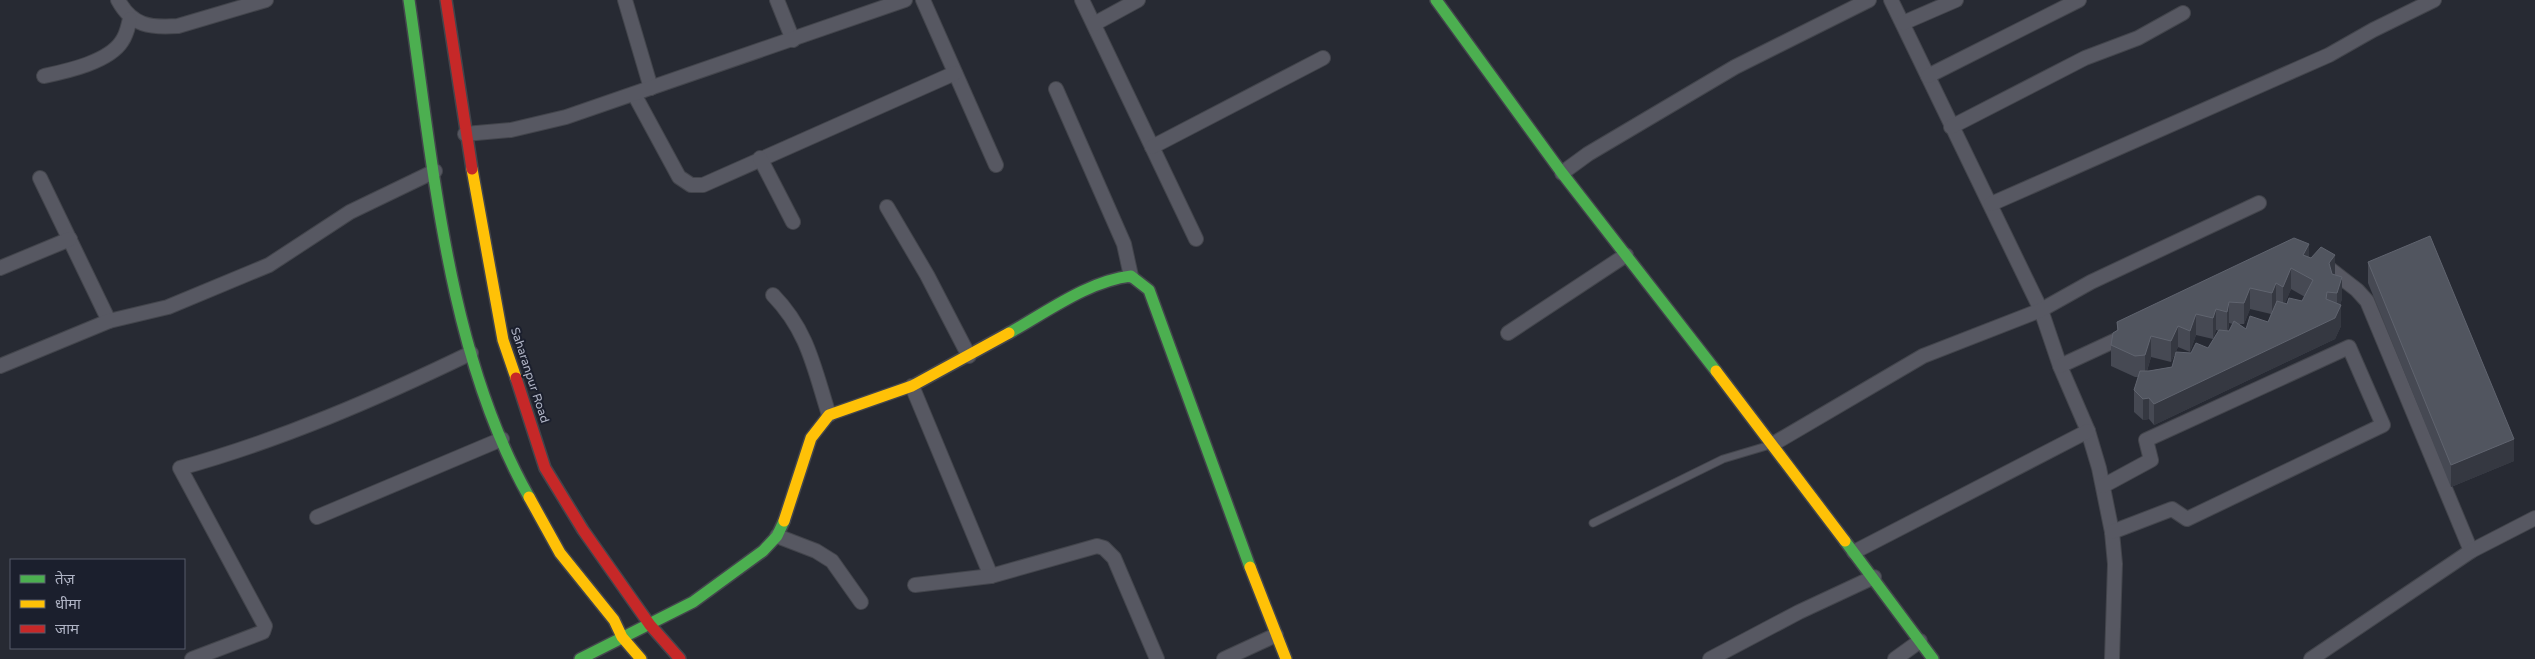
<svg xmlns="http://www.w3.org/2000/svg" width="2535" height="659" viewBox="0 0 2535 659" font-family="'Varela Round','Noto Sans Devanagari',sans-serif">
	<rect width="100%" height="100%" fill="#272a33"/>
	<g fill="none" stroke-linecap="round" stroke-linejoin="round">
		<g stroke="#43454c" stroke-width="9">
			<path id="lane" d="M1593 523 1723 459 1770 445"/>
		</g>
		<g stroke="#43454c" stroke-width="16">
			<g id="street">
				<path d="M118 0C132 26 150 28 178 26L266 0"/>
				<path d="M625 0 651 88"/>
				<path d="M777 0 793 40"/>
				<path d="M923 0 996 165"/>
				<path d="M1082 0 1196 239"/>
				<path d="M1891 0 2041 310 2060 366 2088 431 2099 468 2112 532 2115 564 2112 659"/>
				<path d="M1903 23 1956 0"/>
				<path d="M1094 24 1138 0"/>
				<path d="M44 76C67 71 109 62 122 41 127 34 128 26 130 19"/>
				<path d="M1928 76 2079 0"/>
				<path d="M1056 89 1124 244 1131 276"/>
				<path d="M634 94 679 177 691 185H703L955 73"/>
				<path d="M1951 127 2085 58 2138 38 2183 13"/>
				<path d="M465 134 511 130 566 117 905 0"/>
				<path d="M1152 147 1323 58"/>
				<path d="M760 158 793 222"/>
				<path d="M1562 173 1588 154 1735 67 1869 0"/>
				<path d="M40 178 109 321"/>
				<path d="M1991 204 2329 55 2373 30 2434 0"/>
				<path d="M887 207 927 275 969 356"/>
				<path d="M2321 262 2357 290 2367 301 2471 551"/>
				<path d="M0 268 70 239"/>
				<path d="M773 295C808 331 814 368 829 415"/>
				<path d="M1508 333 1626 255"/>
				<path d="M0 366 109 321 168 307 269 265 350 212 435 171"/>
				<path d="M2060 366 2129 334"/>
				<path d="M912 386 991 576"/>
				<path d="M1773 444 1923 356 2041 310 2091 282 2259 203"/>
				<path d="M2103 486 2151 460 2146 440 2349 347 2383 425 2187 519 2172 509 2112 532"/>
				<path d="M317 517 502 439"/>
				<path d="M777 536 816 551 832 561 861 602"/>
				<path d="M1854 552 2088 431"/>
				<path d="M915 585 991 576 1097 546 1104 548 1114 558 1157 659"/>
				<path d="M192 659 263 632 265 626 180 468C281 440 376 399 471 353"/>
				<path d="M1224 659 1276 635"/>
				<path d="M1710 659 1799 612 1874 577"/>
				<path d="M1895 659 1920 641"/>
				<path d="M2311 659 2471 551 2535 518"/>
			</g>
		</g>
		<g stroke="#43454c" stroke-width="14">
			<g id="fast">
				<path d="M409 0C433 162 447 352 529 497"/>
				<path d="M1436 0 1562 173 1716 371"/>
				<path d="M1009 333C1047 312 1088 281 1131 276L1149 290 1250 567"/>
				<path d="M1845 541 1933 659"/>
				<path d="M580 659 693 602 763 551 777 536 784 521"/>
			</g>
		</g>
		<g stroke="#43454c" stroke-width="14">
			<g id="slow">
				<path d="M472 169 503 340 516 378"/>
				<path d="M1716 371 1845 541"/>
				<path d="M529 497 560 553 614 620 622 637 641 659"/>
				<path d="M784 521 811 438 829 415 912 386 1009 333"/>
				<path d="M1250 567 1286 659"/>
			</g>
		</g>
		<g stroke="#43454c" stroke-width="14">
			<g id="jam">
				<path d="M446 0 472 169"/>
				<path d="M516 378 545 468 583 530 650 625 680 659"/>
			</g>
		</g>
		<use href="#lane" stroke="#575862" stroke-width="7"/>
		<use href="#street" stroke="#575862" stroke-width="14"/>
		<use href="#fast" stroke="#4caf50" stroke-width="11"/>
		<use href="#slow" stroke="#ffc107" stroke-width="11"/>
		<use href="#jam" stroke="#c62828" stroke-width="11"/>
	</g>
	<g fill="#464953" fill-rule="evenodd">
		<path d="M2309 258 2335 274 2342 299 2340 304 2341 326 2335 339 2154 425 2149 419 2143 420 2134 412V390L2138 377H2135L2111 366V345L2117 330V322ZM2291 289 2305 297 2302 301 2287 304 2285 303ZM2250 309 2271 314 2268 322 2246 329 2239 324H2244ZM2229 323 2233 324 2229 331H2228ZM2216 330 2219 331 2208 348 2172 367 2147 371 2151 357 2171 362 2178 347 2190 352 2196 335 2213 339Z"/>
		<path d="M2368 262 2514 461 2451 487 2368 283Z"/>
	</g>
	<g fill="#353841">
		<path d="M2309 244V265L2303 255Z"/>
		<path d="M2335 255V276L2329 284V263Z"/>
		<path d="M2291 268V289L2283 308V287Z"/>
		<path d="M2342 277V299L2338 312 2341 305V326L2335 339 2154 425V404L2337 313V293Z"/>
		<path d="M2276 283V304L2272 314V293Z"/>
		<path d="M2250 288V309L2244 324V303Z"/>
		<path d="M2229 302V323L2227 333V312Z"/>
		<path d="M2216 309V330L2213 339V318Z"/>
		<path d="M2196 314V335L2190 352V331Z"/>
		<path d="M2178 326V347L2171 362V341Z"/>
		<path d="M2151 336V357L2145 377V355Z"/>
		<path d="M2149 398V419L2143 420V399Z"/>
		<path d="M2514 439V461L2451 487V465Z"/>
	</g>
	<g fill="#51555f" stroke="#60646f">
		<path d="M2430 236 2514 439 2451 465 2368 262Z"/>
		<path d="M2294 238 2309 244 2303 255 2311 258 2321 247 2335 255 2329 263 2332 274 2342 277 2337 293 2327 292 2326 299 2341 305 2335 318 2154 404 2149 398 2143 399 2134 390 2140 371H2149L2172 367 2176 352 2191 353 2196 343 2208 348 2219 330 2229 331 2234 321 2246 329 2250 316 2268 322 2277 301 2287 304 2289 298 2302 301 2313 280 2291 268 2283 287 2276 283 2272 293 2250 288 2244 303 2229 302 2227 312 2216 309 2213 318 2196 314 2190 331 2178 326 2171 341 2151 336 2145 355 2135 356 2111 345 2113 333 2118 330 2117 322Z"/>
	</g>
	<g text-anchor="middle" stroke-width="4" stroke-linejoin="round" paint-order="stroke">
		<g font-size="12" fill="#b0b4c5" stroke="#1b1f2d">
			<text transform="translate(530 375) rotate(72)" y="4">Saharanpur Road</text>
		</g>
	</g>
	<rect x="10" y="559" width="175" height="90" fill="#1b1f2d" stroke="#575b6a"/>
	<rect x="20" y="575" width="25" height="8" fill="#4caf50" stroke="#575b6a"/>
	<text x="55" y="584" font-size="15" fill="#b0b4c5">तेज़</text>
	<rect x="20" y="600" width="25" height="8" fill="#ffc107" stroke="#575b6a"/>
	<text x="55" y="609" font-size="15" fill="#b0b4c5">धीमा</text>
	<rect x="20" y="625" width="25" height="8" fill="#c62828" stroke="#575b6a"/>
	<text x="55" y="634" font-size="15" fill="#b0b4c5">जाम</text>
</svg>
